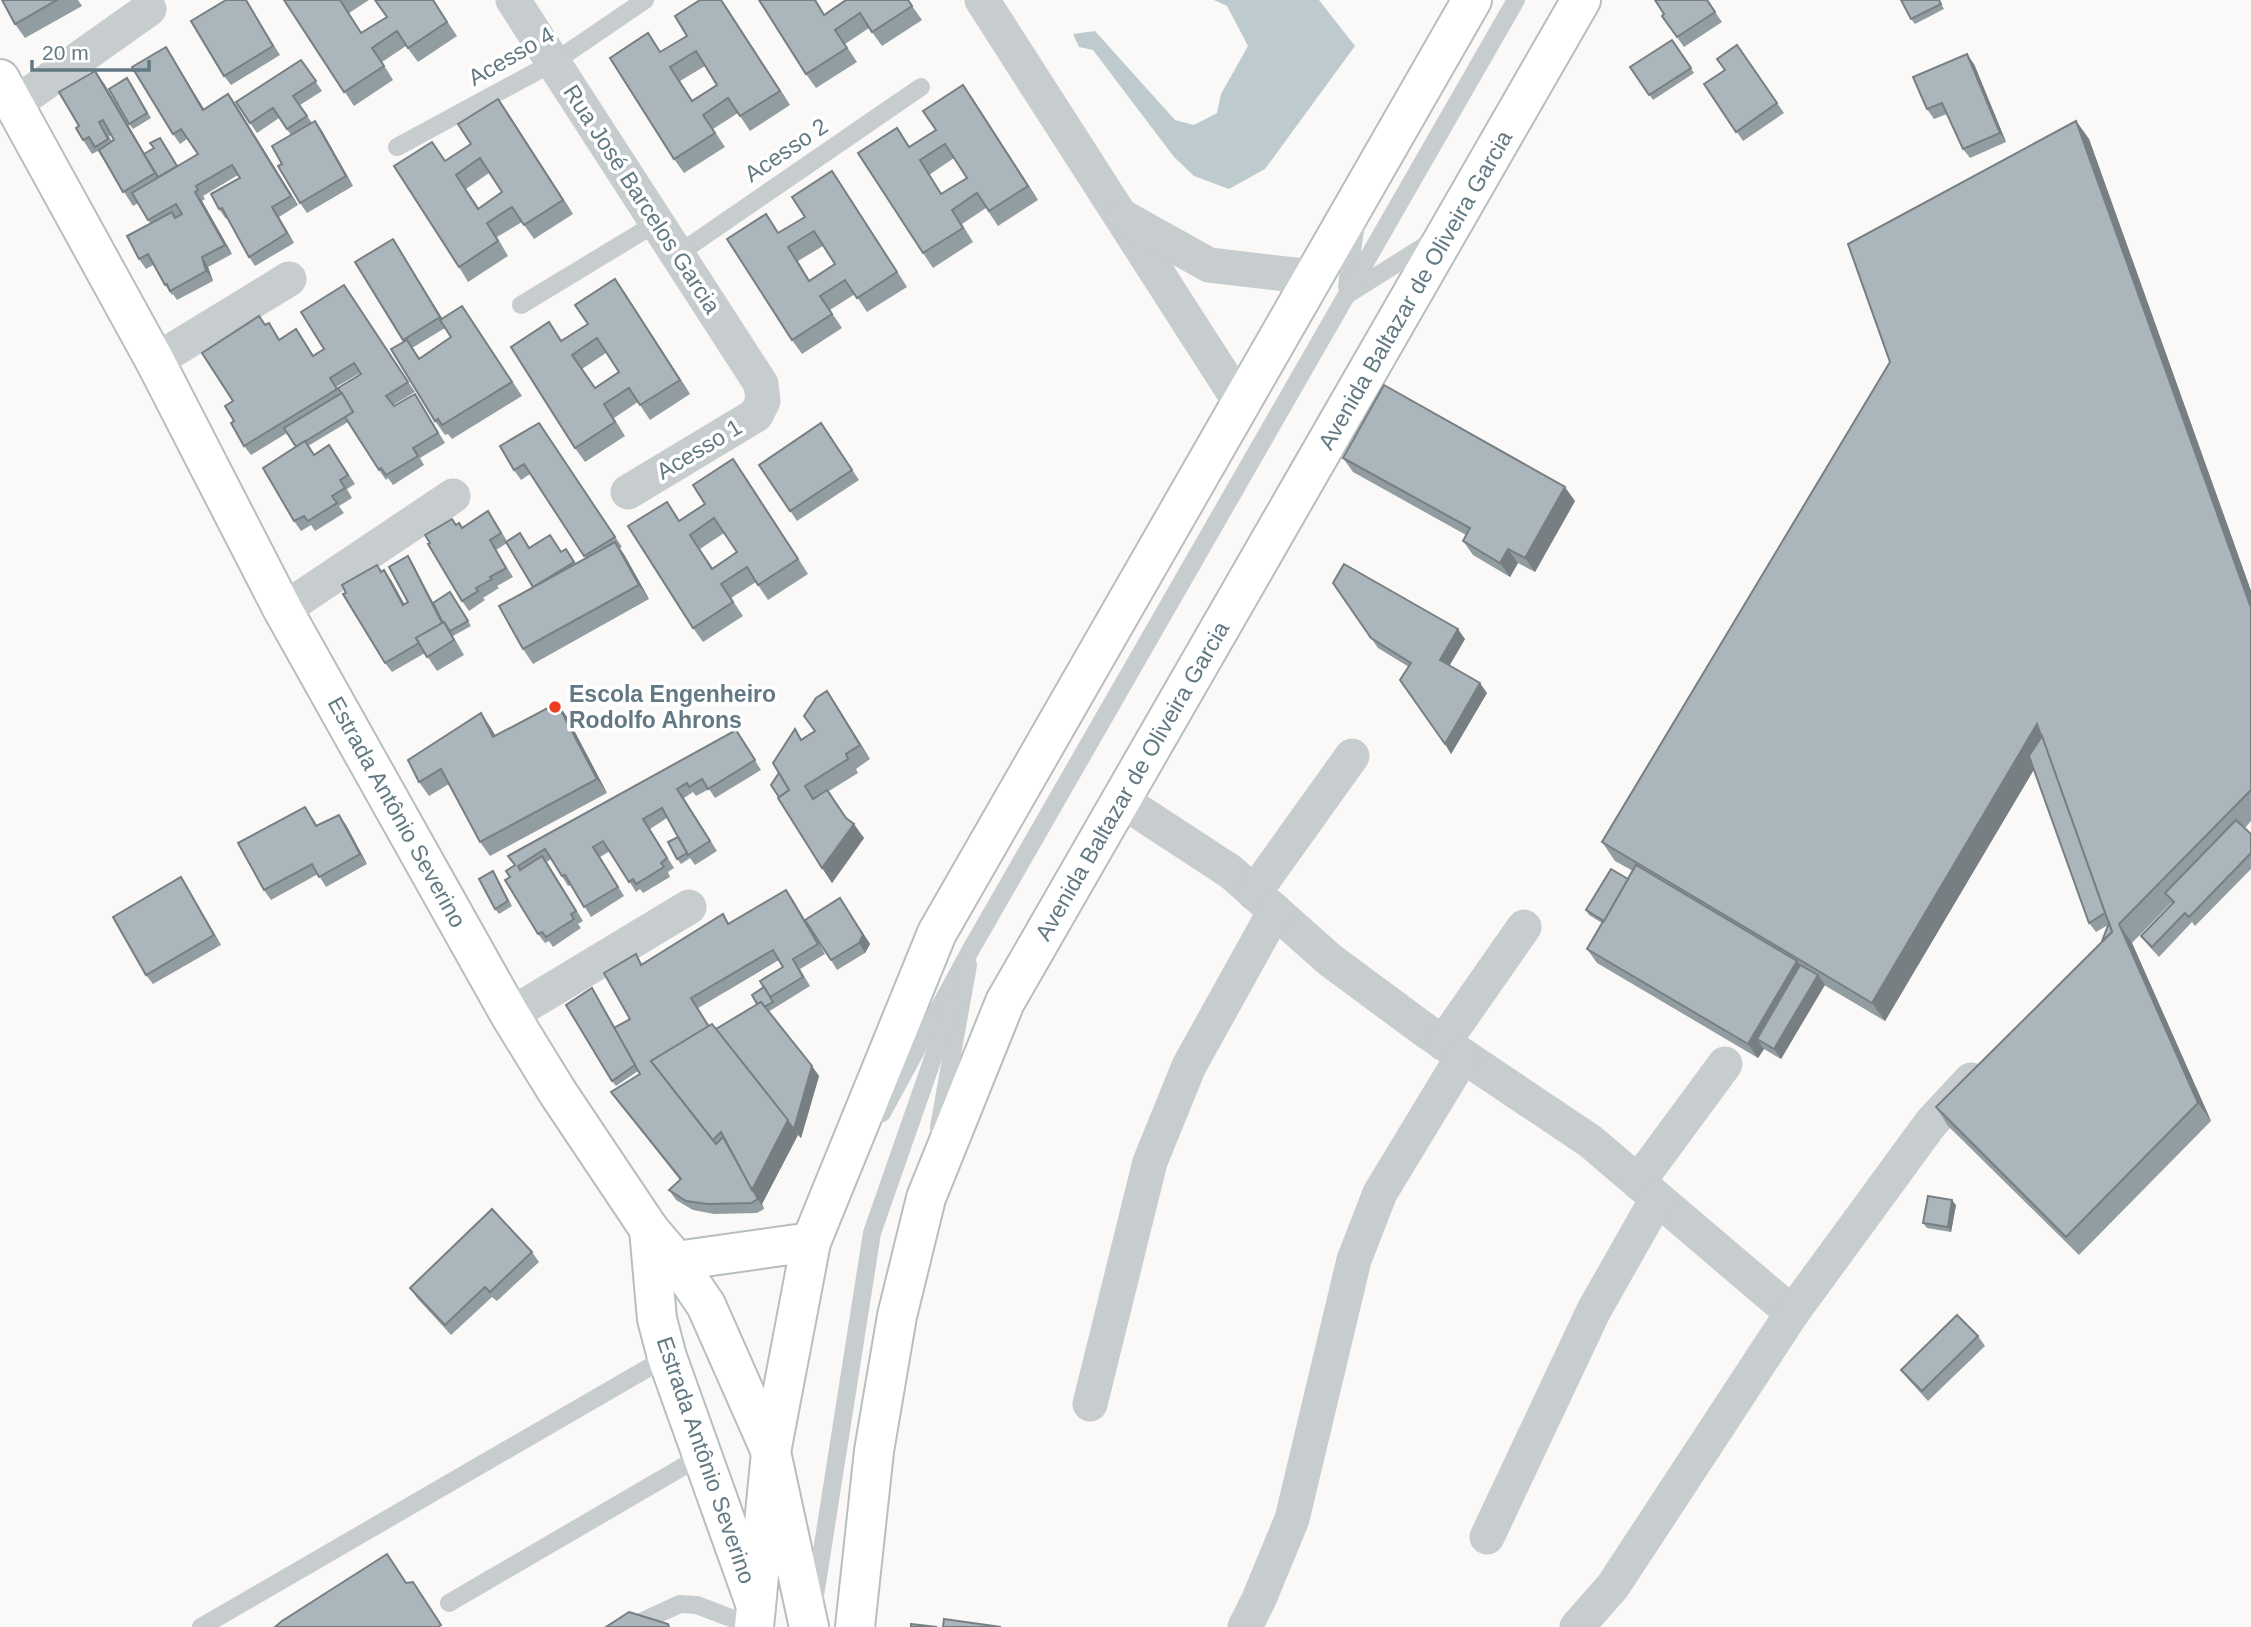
<svg xmlns="http://www.w3.org/2000/svg" width="2251" height="1627" viewBox="0 0 2251 1627" font-family="Helvetica,sans-serif">
	<rect width="100%" height="100%" fill="#faf9f7"/>
	<path fill="#bdcbce" d="M1214 0H1319L1355 46 1265 169 1229 189 1194 176 1174 157 1093 50 1079 47 1073 34 1095 31 1175 120 1194 125 1217 113 1221 94 1248 46 1227 6Z"/>
	<g fill="none" stroke-linecap="round" stroke-linejoin="round">
		<g stroke="#b6bec2" stroke-width="42">
			<g id="secondary">
				<path d="M0 79 155 361 283 610 510 1015 558 1093 649 1229 676 1261 706 1305 771 1452 809 1627"/>
				<path d="M649 1229 657 1319 667 1357 756 1606"/>
			</g>
		</g>
		<g stroke="#b7bec1" stroke-width="42">
			<g id="primary">
				<path d="M676 1261 811 1242"/>
				<path d="M754 1627 771 1452 811 1242 937 933 1472 0"/>
				<path d="M855 1627 874 1451 897 1316 926 1198 1005 1002 1581 0"/>
			</g>
		</g>
		<g stroke="#c7cccf" stroke-width="18">
			<path d="M397 147 554 62 645 0"/>
			<path d="M678 254 921 87"/>
			<path d="M1347 286 1356 223"/>
			<path d="M1348 294 1431 242"/>
			<path d="M521 305 658 222"/>
			<path d="M882 1113 970 951 1516 0"/>
			<path d="M939 1127 968 965"/>
			<path d="M814 1602 872 1233 953 1001"/>
			<path d="M449 1603 703 1455"/>
			<path d="M201 1627 667 1357"/>
			<path d="M630 1627 680 1604 697 1605 754 1627"/>
		</g>
		<g stroke="#c7cccf" stroke-width="35">
			<path d="M513 0 761 384 763 401 756 415 628 492"/>
			<path d="M982 0 1240 402"/>
			<path d="M15 104 149 9"/>
			<path d="M1123 217 1209 265 1312 277"/>
			<path d="M155 361 289 279"/>
			<path d="M283 610 453 496"/>
			<path d="M1121 800 1231 872 1330 960 1426 1031 1590 1141 1792 1313"/>
			<path d="M1254 893 1352 756"/>
			<path d="M510 1015 689 907"/>
			<path d="M1443 1043 1524 927"/>
			<path d="M1638 1182 1725 1064"/>
			<path d="M1090 1404 1150 1162 1189 1066 1275 911"/>
			<path d="M1487 1537 1594 1310 1657 1199"/>
			<path d="M1245 1627 1259 1599 1292 1519 1354 1260 1380 1193 1463 1056"/>
			<path d="M1577 1627 1613 1586 1792 1313 1931 1123 1971 1080"/>
		</g>
		<use href="#secondary" stroke="#fff" stroke-width="38"/>
		<use href="#primary" stroke="#fff" stroke-width="38"/>
	</g>
	<g fill="#929da1" fill-rule="evenodd">
		<path d="M2 0H78L82 6 25 38 15 24Z"/>
		<path d="M226 0H246L280 55 231 85 224 76Z"/>
		<path d="M284 0H369L349 13 362 33 433 0 457 36 418 62 406 46 382 62 393 80 354 106Z"/>
		<path d="M721 0 790 105 750 131 738 113 713 129 725 147 684 173 674 159 661 52 687 36ZM705 66 717 85 692 100 680 81Z"/>
		<path d="M846 0H908L922 20 882 46 869 28 845 44 857 62 816 88 806 74 825 14Z"/>
		<path d="M1707 0 1722 22 1684 47 1662 16Z"/>
		<path d="M1939 0 1944 9 1915 24 1911 19Z"/>
		<path d="M1672 40 1694 73 1653 100 1630 67Z"/>
		<path d="M1737 45 1784 113 1743 141 1704 84 1725 70Z"/>
		<path d="M172 57 204 109 228 94 298 205 279 217 294 243 255 266 249 257 227 218 226 219 219 209 240 178 238 175 203 196 205 199 202 201 232 254 208 267 213 281 177 300 173 294 172 295 165 285 153 265 146 269 139 259 150 223 138 203 133 206 98 151 92 154 83 140 79 126 95 71 105 85 145 154 177 166 198 154 187 139 180 144 173 134ZM112 135 114 140 112 141 109 136Z"/>
		<path d="M301 60 322 91 300 105 312 123 322 131 353 186 307 213 300 203 282 164 291 135 279 118 257 133 250 123Z"/>
		<path d="M1974 64 2006 142 1970 158 1963 149 1947 114 1934 119 1927 109Z"/>
		<path d="M131 83 151 118 133 129 129 124Z"/>
		<path d="M963 85 1038 200 998 226 986 208 962 224 973 242 933 268 923 253 910 147 936 130ZM954 158 967 178 942 194 929 175Z"/>
		<path d="M498 99 573 214 534 239 522 222 497 237 508 256 468 282 459 267 445 161 471 144ZM489 173 502 192 479 208 466 189Z"/>
		<path d="M2076 121 2089 139 2251 591V821L2245 828 2251 834V869L2195 926 2192 922 2159 957 2148 945 2141 936 2172 904 2171 903 2132 943 2211 1121 2079 1255 1948 1126 1936 1107 2102 941 2108 925 2096 932 2089 923 2034 769 1885 1021 1824 985 1781 1059 1764 1049 1758 1058 1597 963 1587 949 1602 923 1589 915 1586 910 1628 879 1633 871 1615 861 1602 842Z"/>
		<path d="M842 186 907 287 867 312 855 294 830 310 842 328 802 354 792 340 778 233 805 217ZM823 246 835 264 810 281 798 261Z"/>
		<path d="M399 249 442 318 472 320 522 396 452 439 448 434 445 435 435 421 404 341 355 262ZM445 328 451 337 420 358 412 348Z"/>
		<path d="M615 279 690 394 650 420 638 402 614 418 625 436 585 462 575 448 562 341 588 324ZM606 353 619 372 595 388 582 369Z"/>
		<path d="M344 285 415 392 393 405 394 406 415 394 445 443 420 458 424 465 393 485 388 478 386 480 379 470 348 422 308 446 314 455H336L355 484 347 489 352 498 339 506 344 513 315 531 311 525 301 531 294 521 296 447 287 433 251 455 244 446 234 421 233 401 265 325 269 323 280 340 296 329 313 355 324 349ZM360 373 361 374 341 394 336 387Z"/>
		<path d="M539 423 622 547 620 548 625 556 649 599 533 664 523 649 533 587 507 543 496 550 513 577 497 586 499 588 483 598 485 600 469 611 462 601 456 525 462 528 495 521 507 541 530 547 562 552 566 549 576 564 586 559 530 474 521 480 514 470Z"/>
		<path d="M821 423 859 480 797 521 759 465Z"/>
		<path d="M1343 458 1575 501 1535 572 1518 563 1510 577 1473 555 1463 541 1466 535 1353 472Z"/>
		<path d="M743 473 808 574 768 600 756 582 731 598 743 616 703 642 693 628 680 521 705 504ZM724 533 737 552 713 568 700 549Z"/>
		<path d="M408 556 414 566 433 602 450 592 471 626 453 636 464 655 437 671 425 653 392 672 385 663 346 593 377 565 382 572 391 580 404 604 408 602Z"/>
		<path d="M1333 583 1465 639 1449 665 1487 693 1451 754 1409 667 1378 648Z"/>
		<path d="M557 703 567 717 607 793 490 856 480 842 449 784 429 796 419 782 481 713 496 736Z"/>
		<path d="M837 706 870 759 856 769 858 773 829 791 847 819 864 838 832 883 778 798 802 739 815 731Z"/>
		<path d="M736 730 761 770 715 798 709 789 696 796 693 792 684 798 717 851 695 865 690 858 681 864 677 859 678 837 667 818 650 829 674 868 668 872 670 877 643 893 640 889 636 892 610 851 600 857 624 896 591 917 571 885 568 886 551 859 547 862 583 921 578 924 581 928 553 947 549 941 545 943 538 934 506 871Z"/>
		<path d="M312 817 317 825H346L367 864 326 887 318 874 271 900 264 890Z"/>
		<path d="M496 876 512 906 499 914 495 909Z"/>
		<path d="M181 877 221 945 153 984 146 975Z"/>
		<path d="M840 898 870 944 865 953 837 970 831 960Z"/>
		<path d="M793 900 825 954 800 969 810 986 768 1012 819 1076 801 1138 798 1135 762 1204 764 1209 757 1213 714 1214 693 1210 676 1200 669 1190 680 1180 611 1092 640 1074 638 1071 616 1086 612 1081 592 988 615 1027 630 1019 636 954 642 964 723 914 729 924ZM779 960 783 967 757 1004 716 1029 709 1026 698 1008Z"/>
		<path d="M1956 1205 1951 1232 1927 1228 1923 1223Z"/>
		<path d="M532 1252 539 1262 497 1301 492 1297 451 1335 417 1298 410 1288Z"/>
		<path d="M1978 1336 1985 1346 1928 1401 1908 1379 1901 1370Z"/>
	</g>
	<g fill="#777f83">
		<path d="M721 0 725 5 790 105 780 91Z"/>
		<path d="M166 47 172 57 210 119 203 110Z"/>
		<path d="M1967 54 1974 64 2006 142 2000 133Z"/>
		<path d="M95 71 105 85 161 182 155 173Z"/>
		<path d="M963 85 973 99 1038 200 1028 186Z"/>
		<path d="M228 94 235 103 298 205 291 196Z"/>
		<path d="M498 99 508 113 573 214 563 200Z"/>
		<path d="M315 121 322 131 353 186 346 176Z"/>
		<path d="M2076 121 2089 139 2251 591V608Z"/>
		<path d="M832 171 842 186 907 287 897 272Z"/>
		<path d="M195 192 202 201 232 254 225 245Z"/>
		<path d="M272 207 279 217 294 243 287 233Z"/>
		<path d="M393 239 399 249 447 326 440 317Z"/>
		<path d="M202 257 208 267 213 281 206 271Z"/>
		<path d="M615 279 625 293 690 394 680 380Z"/>
		<path d="M733 459 743 473 808 574 798 559Z"/>
		<path d="M1565 487 1575 501 1535 572 1525 558Z"/>
		<path d="M615 542 625 556 649 599 639 585Z"/>
		<path d="M1508 549 1518 563 1510 577 1500 563Z"/>
		<path d="M408 556 414 566 447 633Z"/>
		<path d="M384 570 391 580 410 614 403 605Z"/>
		<path d="M1458 629 1465 639 1447 670 1440 660Z"/>
		<path d="M1480 683 1487 693 1451 754 1445 744Z"/>
		<path d="M827 691 837 706 870 759 860 745Z"/>
		<path d="M557 703 567 717 607 793 597 779Z"/>
		<path d="M481 713 491 728 503 752 493 737Z"/>
		<path d="M2037 724 2048 746 1885 1021 1872 1003Z"/>
		<path d="M339 815 346 825 367 864 360 854Z"/>
		<path d="M854 824 864 838 832 883 822 868Z"/>
		<path d="M181 877 187 887 221 945 214 935Z"/>
		<path d="M786 890 793 900 825 954 818 944Z"/>
		<path d="M840 898 870 944 865 953 859 943Z"/>
		<path d="M2119 924 2132 943 2211 1121 2198 1103Z"/>
		<path d="M1797 961 1807 975 1757 1039 1764 1049 1758 1058 1748 1044Z"/>
		<path d="M1818 975 1825 985 1781 1059 1774 1049Z"/>
		<path d="M812 1066 819 1076 801 1138 794 1129Z"/>
		<path d="M788 1120 798 1135 762 1204 764 1209 752 1190Z"/>
		<path d="M1952 1200 1956 1205 1951 1232 1948 1227Z"/>
	</g>
	<g fill="#aab6bb" stroke="#777f83" stroke-width="2" fill-rule="evenodd">
		<path d="M2 0H57L15 24Z"/>
		<path d="M226 0H246L273 46 224 76 191 21Z"/>
		<path d="M284 0H340L361 33 387 17 375 0H433L447 22 408 48 397 31 372 48 384 66 344 92Z"/>
		<path d="M700 0H721L780 91 740 116 728 98 703 115 715 133 674 159 610 58 648 33 660 52 687 36 675 16ZM696 51 717 85 692 101 670 67Z"/>
		<path d="M759 0H815L824 15 846 0H908L912 6 872 32 860 13 835 30 847 48 806 74Z"/>
		<path d="M1655 0H1707L1715 12 1677 37 1662 16 1664 14Z"/>
		<path d="M1901 0H1939L1941 4 1911 19Z"/>
		<path d="M1672 40 1691 68 1649 95 1630 67Z"/>
		<path d="M1737 45 1777 103 1736 132 1704 84 1725 70 1717 59Z"/>
		<path d="M166 47 203 110 228 94 291 196 272 207 287 233 249 257 222 208 219 209 211 194 240 178 234 168 232 165 196 186 198 190 195 192 225 245 202 257 206 271 170 291 167 284 165 285 148 254 139 259 127 236 172 212 175 218 182 214 176 204 148 220 132 193 198 154 181 129 173 134 132 67Z"/>
		<path d="M1967 54 2000 133 1963 149 1942 103 1927 109 1913 77Z"/>
		<path d="M301 60 316 81 293 96 307 116 287 129 273 108 250 123 236 102Z"/>
		<path d="M95 71 155 173 123 192 99 150 114 140 103 120 99 122 108 139 95 147 89 137 83 140 76 128 79 126 59 92Z"/>
		<path d="M127 78 147 113 129 124 109 89Z"/>
		<path d="M963 85 1028 186 989 211 977 193 952 210 963 228 923 253 858 153 897 128 909 147 936 130 923 111ZM945 144 967 178 941 194 920 160Z"/>
		<path d="M498 99 563 200 524 225 512 207 487 223 498 241 459 267 394 166 432 142 445 161 471 144 458 124ZM480 158 502 192 478 209 456 175Z"/>
		<path d="M315 121 346 176 300 203 278 166 282 164 272 146Z"/>
		<path d="M2076 121 2251 608V790L2119 924 2198 1103 2066 1237 1936 1107 2112 932 2037 724 1872 1003 1602 842 1890 362 1848 244Z"/>
		<path d="M160 138 177 166 158 177 144 154 154 148 150 143Z"/>
		<path d="M832 171 897 272 857 298 845 280 820 296 832 314 792 340 727 239 766 214 778 233 805 217 792 197ZM814 231 835 264 809 281 788 247Z"/>
		<path d="M393 239 440 317 403 340 355 262Z"/>
		<path d="M615 279 680 380 640 405 629 388 604 404 615 422 575 448 511 347 549 322 561 341 588 324 575 305ZM597 338 619 372 595 388 572 355Z"/>
		<path d="M344 285 408 382 386 396 394 406 415 394 438 433 413 448 418 456 386 475 381 468 379 470 345 417 353 412 338 388 361 374 354 363 330 378 337 389 244 446 231 423 234 421 225 406 233 401 202 353 259 316 265 325 269 323 279 340 296 329 313 356 324 349 301 312Z"/>
		<path d="M462 306 512 382 442 425 438 419 435 421 391 349 407 340 419 359 451 337 440 320Z"/>
		<path d="M1384 385 1565 487 1525 558 1508 549 1500 563 1463 541 1470 528 1343 458Z"/>
		<path d="M342 393 353 412 296 447 284 428Z"/>
		<path d="M539 423 615 537 584 556 524 464 514 470 500 446Z"/>
		<path d="M821 423 852 470 790 511 759 465Z"/>
		<path d="M305 441 314 455 329 445 348 475 340 480 345 488 332 496 337 503 308 521 304 516 294 521 263 468Z"/>
		<path d="M733 459 798 559 758 585 747 567 721 584 733 602 693 628 628 526 667 502 679 521 705 504 693 485ZM714 518 737 552 712 569 690 535Z"/>
		<path d="M488 511 501 533 490 540 506 568 490 577 492 579 476 588 478 591 462 601 428 544 430 543 425 535 452 519 456 525 459 523 462 528Z"/>
		<path d="M520 533 529 548 550 535 561 552 566 549 574 562 533 587 506 542Z"/>
		<path d="M615 542 639 585 523 649 499 606Z"/>
		<path d="M408 556 442 623 416 638 419 643 385 663 343 594 346 593 342 585 377 565 381 572 384 570 403 605 408 602 389 567Z"/>
		<path d="M1344 564 1458 629 1440 660 1480 683 1445 744 1400 680 1411 663 1371 638 1333 583Z"/>
		<path d="M450 592 468 621 450 631 444 622 443 623 433 603Z"/>
		<path d="M444 622 454 640 427 657 416 638Z"/>
		<path d="M827 691 860 745 846 754 848 759 805 786 813 799 827 790 846 818 854 824 822 868 778 798 789 790 773 763 795 729 801 740 815 731 804 716 816 698Z"/>
		<path d="M557 703 597 779 480 842 441 769 419 782 408 760 481 713 493 737Z"/>
		<path d="M736 730 755 760 708 789 702 779 689 787 687 783 677 789 710 841 688 855 662 808 643 819 667 858 661 863 664 867 636 884 633 879 629 882 603 841 593 847 618 887 584 907 565 875 562 876 545 849 518 866 520 870 542 856 576 911 571 914 574 919 546 937 542 932 538 934 505 880 510 877 506 871 515 865 508 856Z"/>
		<path d="M2042 736 2105 913 2089 923 2029 756Z"/>
		<path d="M779 773 789 790 779 797 771 785Z"/>
		<path d="M305 807 316 826 339 815 360 854 319 877 312 864 264 890 238 843Z"/>
		<path d="M2236 820 2251 834V853L2189 917 2185 913 2152 947 2141 936 2174 902 2165 893Z"/>
		<path d="M678 837 687 853 677 859 668 842Z"/>
		<path d="M1636 865 1797 961 1748 1044 1587 949Z"/>
		<path d="M1611 869 1628 879 1604 921 1586 910Z"/>
		<path d="M493 871 508 901 495 909 479 879Z"/>
		<path d="M181 877 214 935 146 975 113 917Z"/>
		<path d="M786 890 818 944 793 959 803 977 770 997 760 981 783 967 773 950 691 998 709 1027 651 1061 716 1144 723 1137 758 1199 751 1203 708 1204 686 1201 669 1190 681 1179 611 1092 640 1074 614 1028 630 1019 604 973 636 954 641 965 723 914 728 924Z"/>
		<path d="M840 898 863 935 859 943 831 960 805 920Z"/>
		<path d="M2109 923 2112 932 2102 941Z"/>
		<path d="M1800 965 1818 975 1774 1049 1757 1039Z"/>
		<path d="M764 987 773 1002 764 1007 761 1002 757 1004 752 995Z"/>
		<path d="M592 988 635 1065 612 1081 566 1005Z"/>
		<path d="M761 1002 812 1066 794 1129 716 1029Z"/>
		<path d="M712 1024 788 1120 752 1190 721 1132 713 1140 651 1061Z"/>
		<path d="M1928 1196 1952 1200 1948 1227 1923 1223Z"/>
		<path d="M492 1209 532 1252 490 1292 485 1287 445 1325 410 1288Z"/>
		<path d="M1957 1315 1978 1336 1922 1391 1901 1370Z"/>
		<path d="M387 1554 406 1583 413 1582 441 1625 438 1627H275L282 1621Z"/>
		<path d="M629 1612 668 1624 669 1627H606Z"/>
		<path d="M944 1619 1001 1627H943Z"/>
		<path d="M911 1624 937 1627H911Z"/>
	</g>
	<circle fill="#ef3c21" stroke="#fff" stroke-width="2.5" cx="555" cy="707" r="7"/>
	<g text-anchor="middle" stroke-width="7" stroke-linejoin="round" paint-order="stroke">
		<g font-size="23" fill="#627984" stroke="#fff">
			<text transform="translate(511 56) rotate(-30)" y="8">Acesso 4</text>
			<text transform="translate(786 150) rotate(-34)" y="8">Acesso 2</text>
			<text transform="translate(642 199) rotate(57)" y="8">Rua José Barcelos Garcia</text>
			<text transform="translate(1415 290) rotate(-60)" y="8">Avenida Baltazar de Oliveira Garcia</text>
			<text transform="translate(699 449) rotate(-31)" y="8">Acesso 1</text>
			<text transform="translate(1132 781) rotate(-60)" y="8">Avenida Baltazar de Oliveira Garcia</text>
			<text transform="translate(397 812) rotate(61)" y="8">Estrada Antônio Severino</text>
			<text transform="translate(706 1460) rotate(71)" y="8">Estrada Antônio Severino</text>
		</g>
		<g font-size="23" font-weight="bold" fill="#627984" stroke="#fff" text-anchor="start">
			<text x="569" y="702">Escola Engenheiro<tspan x="569" dy="26">Rodolfo Ahrons</tspan></text>
		</g>
	</g>
	<path d="M32 60v10h117v-10" fill="none" stroke="#627984" stroke-width="3.5"/>
	<text x="42" y="60" font-size="21" fill="#627984" stroke="#ffffff" stroke-width="5" paint-order="stroke">20 m</text>
</svg>
